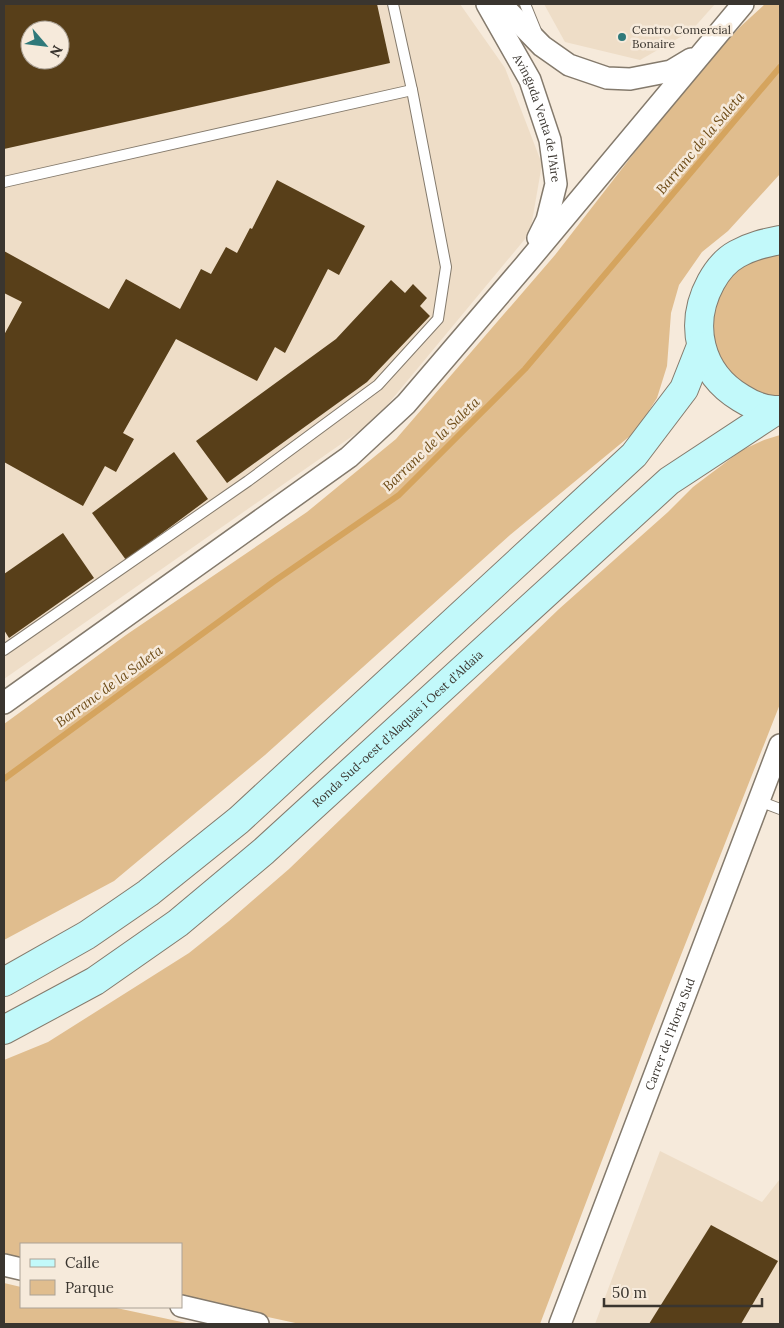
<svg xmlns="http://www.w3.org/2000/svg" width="784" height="1328" viewBox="0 0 784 1328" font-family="Lora,serif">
	<rect width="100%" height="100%" fill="#f6eadb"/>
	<g fill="#eeddc7" fill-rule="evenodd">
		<path d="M4 4H460L505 68 542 164 530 233 374 421 4 679ZM30 30H60V60H30Z"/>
		<path d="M544 4H715L691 31 640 60 565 42Z"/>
		<path d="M660 1151 762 1202 780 1179V1324H595Z"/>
	</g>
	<g fill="#e0bd8e">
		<path d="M765 4H780V174L728 231 702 252 679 285 671 313 667 366 657 398 636 431 510 535 265 755 114 881 4 940V724L126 635 307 512 396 439 555 255 690 81 740 27Z"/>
		<path d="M780 255V396C767 396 755 391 744 384 704 357 702 294 744 266 755 259 767 257 780 255Z"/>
		<path d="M780 435V704L651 1031 540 1324H300L181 1298V1244H21V1262L4 1258V1060L48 1042 189 953 229 921 289 869 559 609 668 512 693 487 742 450 764 440Z"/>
		<path d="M4 1283 21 1287V1307H112L191 1324H4Z"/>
	</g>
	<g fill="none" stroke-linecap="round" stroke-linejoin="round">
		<path stroke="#d5a45e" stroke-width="6" d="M4 779 273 582 399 495 525 369 780 67"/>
	</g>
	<g fill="#583f19" fill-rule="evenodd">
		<path d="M4 4H377L390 63 4 149ZM30 30H60V60H30Z"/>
		<path d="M277 180 365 226 339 275 328 269 285 353 275 347 257 381 176 339 123 433 134 439 116 472 105 466 83 506 4 462V335L22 302 4 293V251L109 309 126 279 180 309 201 269 211 274 226 247 237 253 250 228 252 229Z"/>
		<path d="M391 280 405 293 413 284 427 298 420 306 430 316 367 382 227 483 196 441 336 339Z"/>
		<path d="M174 452 208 499 126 560 92 513Z"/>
		<path d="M63 533 94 578 9 638 4 630V574Z"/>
		<path d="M711 1225 778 1261 741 1324H649Z"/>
	</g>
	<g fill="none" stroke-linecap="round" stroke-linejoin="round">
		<g stroke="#847a6c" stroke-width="12">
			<g id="service">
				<path d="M525 4 536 31"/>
				<path d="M4 182 412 90"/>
				<path d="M4 650 248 481 378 385 438 319 446 267 412 90 393 4"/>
				<path d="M759 801 780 809"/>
			</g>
		</g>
		<g stroke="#847a6c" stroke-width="24">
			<g id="minor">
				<path id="s1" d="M487 4 530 80 550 140 556 184 547 220 538 238"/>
				<path d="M501 4 542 46 569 65 607 78 630 79 671 71 691 59"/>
				<path d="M4 703 349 457 406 404 525 265 743 4"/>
				<path d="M4 1265 21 1269"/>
				<path d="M181 1306 258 1324"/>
				<path id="s2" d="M560 1324 780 745"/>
			</g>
		</g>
		<g stroke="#847a6c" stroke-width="30">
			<g id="secondary">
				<path d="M780 240C765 243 751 246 737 254 726 260 717 271 711 282 688 324 699 373 741 398 752 405 767 411 780 410"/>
				<path d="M4 982 87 935 148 893 239 820 634 455 684 389 701 346"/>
				<path id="s3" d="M4 1030 95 981 178 923 264 851 669 481 777 410"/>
			</g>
		</g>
		<use href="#service" stroke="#fff" stroke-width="10"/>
		<use href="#minor" stroke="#fff" stroke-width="21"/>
		<use href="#secondary" stroke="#c2f9fa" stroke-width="28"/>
	</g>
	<circle fill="#2f797a" stroke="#f6eadb" stroke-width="2" cx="622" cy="37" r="5"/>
	<g text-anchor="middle" stroke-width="5" stroke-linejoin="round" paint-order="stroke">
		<g font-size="12" fill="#3a352f" stroke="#f6eadb" text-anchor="start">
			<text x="632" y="34">Centro Comercial<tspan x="632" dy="14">Bonaire</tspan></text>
		</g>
		<g font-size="12" fill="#3a352f" stroke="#f6eadb">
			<text dy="4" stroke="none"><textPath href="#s1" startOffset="126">Avinguda Venta de l'Aire</textPath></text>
			<text dy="4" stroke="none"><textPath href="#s3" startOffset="498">Ronda Sud-oest d'Alaquàs i Oest d'Aldaia</textPath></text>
			<text dy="4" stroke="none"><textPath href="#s2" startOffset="310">Carrer de l'Horta Sud</textPath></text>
		</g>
		<g font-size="14" font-style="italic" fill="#6e4c17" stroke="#f6eadb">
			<text transform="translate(700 143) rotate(-50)" y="5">Barranc de la Saleta</text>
			<text transform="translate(431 444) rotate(-44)" y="5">Barranc de la Saleta</text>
			<text transform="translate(109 686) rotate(-36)" y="5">Barranc de la Saleta</text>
		</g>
	</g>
	<rect width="784" height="1328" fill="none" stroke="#3a352f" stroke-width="10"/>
	<rect x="20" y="1243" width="162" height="65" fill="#f6eadb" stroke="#aba296"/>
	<rect x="30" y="1259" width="25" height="8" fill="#c2f9fa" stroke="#aba296"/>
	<text x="65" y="1268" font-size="15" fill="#3a352f">Calle</text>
	<rect x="30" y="1280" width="25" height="15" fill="#e0bd8e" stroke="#aba296"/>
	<text x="65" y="1293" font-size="15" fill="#3a352f">Parque</text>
	<g transform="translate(45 45) rotate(118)"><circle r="24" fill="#f6eadb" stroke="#aba296"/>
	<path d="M0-4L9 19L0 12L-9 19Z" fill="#2f797a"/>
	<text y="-8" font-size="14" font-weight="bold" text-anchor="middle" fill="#3a352f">N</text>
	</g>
	<path d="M604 1298v8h158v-8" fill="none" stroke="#3a352f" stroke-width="2.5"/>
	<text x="612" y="1298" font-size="15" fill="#3a352f" stroke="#f6eadb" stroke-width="4" paint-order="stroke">50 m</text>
</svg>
